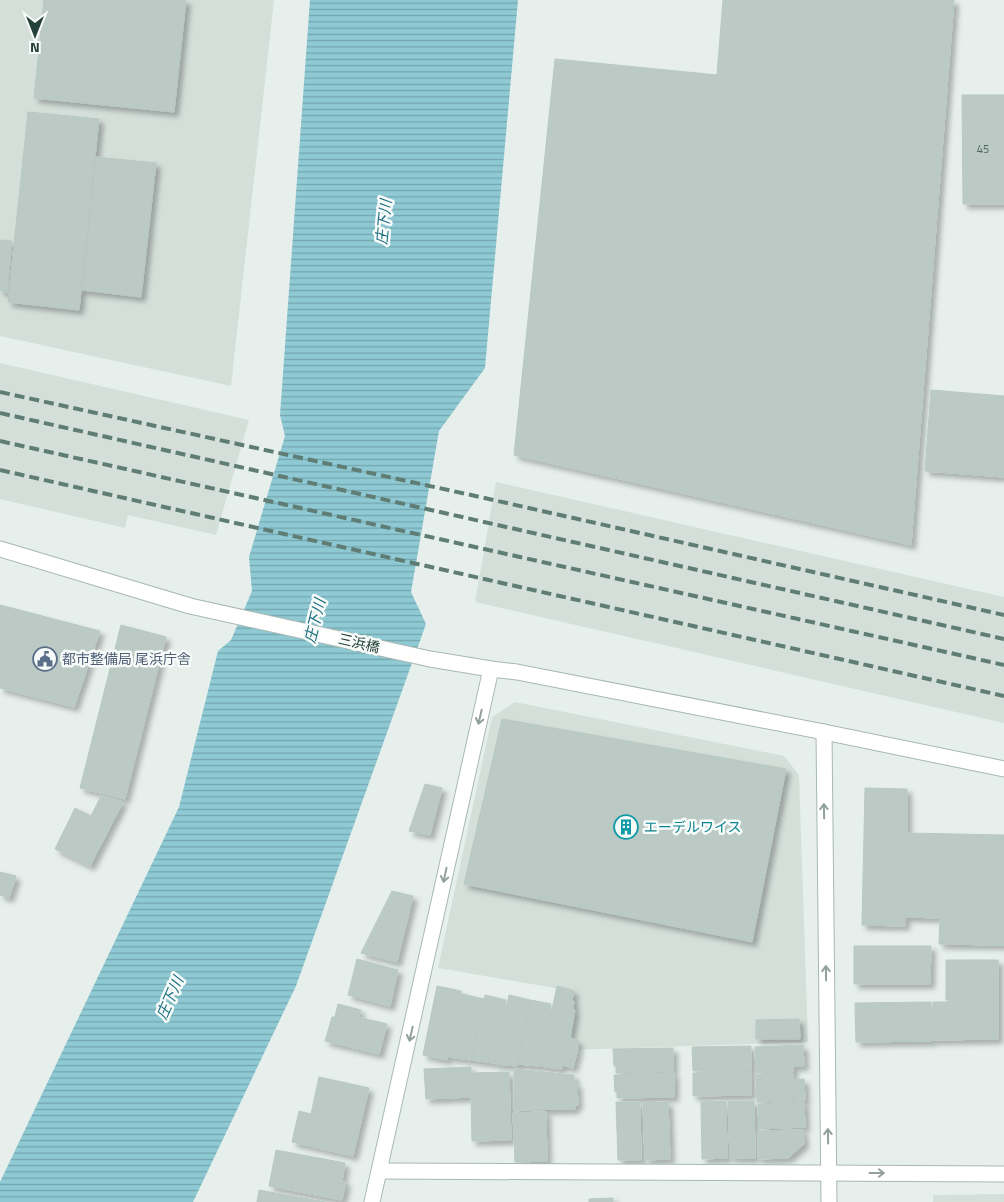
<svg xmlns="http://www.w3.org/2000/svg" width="1004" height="1202" viewBox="0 0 1004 1202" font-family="'Titillium Web','Noto Sans JP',sans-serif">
	<defs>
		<pattern id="water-rules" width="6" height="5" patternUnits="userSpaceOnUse" patternTransform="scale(1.25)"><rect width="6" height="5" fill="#8ec9d4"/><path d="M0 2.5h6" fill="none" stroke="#74a5ad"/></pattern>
		<filter id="shadow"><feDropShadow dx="4.5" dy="4.5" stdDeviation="2.5" flood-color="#0004"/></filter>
	</defs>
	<rect width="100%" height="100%" fill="#e6efeb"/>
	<g fill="#d4dfda">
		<path d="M0 0H274L231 386 0 336Z"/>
		<path d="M0 363 249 420 216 535 128 515 125 528 0 499Z"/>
		<path d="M496 482 1004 597V723L475 602Z"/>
		<path d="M515 702 784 756 799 775 808 1042 571 1050 573 991 438 968 492 717Z"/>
		<path d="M1004 1194V1202H933V1195Z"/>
	</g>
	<path fill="url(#water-rules)" d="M310 0H518L485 368 439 431 411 592 426 624 296 986 193 1202H0V1182L179 807 218 651 231 640 252 591 249 557 285 436 280 415Z"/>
	<g fill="#bbcac4" stroke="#b8c9c2" filter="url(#shadow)">
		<path d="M44 0H186L174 112 34 98Z"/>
		<path d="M723 0H954L911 545 514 455 555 59 717 75Z"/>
		<path d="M962 95H1004V204H963Z"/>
		<path d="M28 112 99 119 79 310 8 302Z"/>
		<path d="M96 157 156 163 141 297 82 290Z"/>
		<path d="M0 240 12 241 7 293 0 290Z"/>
		<path d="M931 390 1004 396V477L925 471Z"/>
		<path d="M0 605 100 631 74 707 0 688Z"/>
		<path d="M121 625 166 637 125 799 80 788Z"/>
		<path d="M502 719 786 769 752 942 464 884Z"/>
		<path d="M425 784 442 788 430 835 409 831Z"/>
		<path d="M865 788 907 789V833L1004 835V945L939 944 940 918 905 917V926L862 925Z"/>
		<path d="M101 796 123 802 90 866 55 849 75 808 91 816Z"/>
		<path d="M0 872 16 876 9 898 0 895Z"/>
		<path d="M392 891 413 896 397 962 361 953Z"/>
		<path d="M854 946H931L930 984H854Z"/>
		<path d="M357 959 398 970 390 1006 348 995Z"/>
		<rect x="946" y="960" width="52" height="40"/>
		<path d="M437 986 461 991 447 1060 423 1055Z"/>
		<path d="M557 986 574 991 572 1000 574 1001 573 1009 575 1010 570 1038 577 1040 578 1048 573 1068 562 1065V1069L540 1066Z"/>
		<path d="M462 994 484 999 471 1060 449 1057Z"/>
		<path d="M485 995 506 1000 494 1063 472 1060Z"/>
		<path d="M509 995 530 1000 517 1066 495 1064Z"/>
		<path d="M531 1000 551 1004 539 1066 518 1064Z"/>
		<path d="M998 1000V1039L933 1040V1002H948V1001Z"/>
		<path d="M931 1002 932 1041 856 1042 855 1003Z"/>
		<path d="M338 1004 361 1010 358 1017 387 1024 379 1054 325 1041 332 1017H335Z"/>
		<path d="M799 1019 800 1039H756V1020Z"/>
		<path d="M803 1045 804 1066H793V1072L756 1073 755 1047Z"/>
		<path d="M751 1046V1070L693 1071 692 1047Z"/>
		<path d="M673 1048V1071L616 1073V1066H614L613 1049Z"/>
		<path d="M471 1067V1073L509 1072 511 1140 472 1141 471 1097 426 1099 424 1069Z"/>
		<path d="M514 1069 574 1075V1084H577L578 1105H575V1109L514 1110Z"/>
		<path d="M751 1071V1095L693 1096V1073Z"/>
		<path d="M674 1073V1097L617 1098V1092H615L614 1075Z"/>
		<path d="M793 1073V1080L804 1079 805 1100 757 1102 756 1075Z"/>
		<path d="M319 1077 369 1088 353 1156 292 1142 299 1111 311 1114Z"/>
		<path d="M726 1101 727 1158 702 1159 701 1102Z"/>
		<path d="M728 1101H754L755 1158H730Z"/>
		<path d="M616 1102H640L641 1160H618Z"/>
		<path d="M668 1102 670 1159 645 1160 643 1103Z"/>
		<path d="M804 1102 805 1127 759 1129 758 1104Z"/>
		<path d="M546 1112 547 1161 515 1162 513 1113Z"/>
		<path d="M803 1130 804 1144 788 1158 758 1159V1131Z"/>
		<path d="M276 1150 345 1163 342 1181 346 1182 342 1200 269 1186Z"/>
		<path d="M259 1190 325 1202H257Z"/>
		<path d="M613 1198V1202H589V1199Z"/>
	</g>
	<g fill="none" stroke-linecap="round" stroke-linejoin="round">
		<g stroke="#a8b8b2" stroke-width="17">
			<g id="minor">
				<path d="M0 549 190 606 430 659 491 669 517 672 824 732 1004 769"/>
				<path d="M824 732 829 1202"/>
				<path d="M380 1171 1004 1174"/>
				<path d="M372 1202 491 669"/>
			</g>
		</g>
		<use href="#minor" stroke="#fff" stroke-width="15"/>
		<g stroke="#5f7d75" stroke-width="4" stroke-dasharray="10 5" stroke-linecap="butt">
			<path d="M0 392 480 497 1004 615"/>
			<path d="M0 413 1004 639"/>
			<path d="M0 441 1004 665"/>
			<path d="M0 470 1004 696"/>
		</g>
	</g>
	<defs><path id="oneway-shaft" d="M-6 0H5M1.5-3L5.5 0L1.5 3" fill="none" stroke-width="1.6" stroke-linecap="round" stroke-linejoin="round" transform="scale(1.25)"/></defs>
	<g stroke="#92a09c">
		<use href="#oneway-shaft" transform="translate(480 717) rotate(103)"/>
		<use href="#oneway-shaft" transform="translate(824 811) rotate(-91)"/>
		<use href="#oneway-shaft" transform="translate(445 875) rotate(102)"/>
		<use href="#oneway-shaft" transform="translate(826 973) rotate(-91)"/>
		<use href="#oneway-shaft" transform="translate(411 1034) rotate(103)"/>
		<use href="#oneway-shaft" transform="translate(828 1136) rotate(-91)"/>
		<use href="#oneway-shaft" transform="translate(877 1173)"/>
	</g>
	<defs>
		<g id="civic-ring" transform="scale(1.25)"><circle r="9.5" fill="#f7fbf9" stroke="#5c6f8a" stroke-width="1.5"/><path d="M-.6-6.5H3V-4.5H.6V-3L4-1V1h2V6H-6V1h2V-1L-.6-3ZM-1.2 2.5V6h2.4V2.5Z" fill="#5c6f8a"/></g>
		<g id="building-ring" transform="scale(1.25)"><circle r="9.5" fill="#f7fbf9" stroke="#0f9aa8" stroke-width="1.5"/><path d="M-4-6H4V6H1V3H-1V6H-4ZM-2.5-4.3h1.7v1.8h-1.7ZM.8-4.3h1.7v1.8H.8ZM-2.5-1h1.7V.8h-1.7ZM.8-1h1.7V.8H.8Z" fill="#0f9aa8"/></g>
	</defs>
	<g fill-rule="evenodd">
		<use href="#civic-ring" x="45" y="659"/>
		<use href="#building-ring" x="626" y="827"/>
	</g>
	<g text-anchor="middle" stroke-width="5" stroke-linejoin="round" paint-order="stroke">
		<g font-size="11" fill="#4a645c">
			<text x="983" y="153">45</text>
		</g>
		<g font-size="14" fill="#24423a" stroke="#f7fbf9">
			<text transform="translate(359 643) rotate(13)" y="5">三浜橋</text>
		</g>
		<g font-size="14" fill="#4e5e75" stroke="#f7fbf9" text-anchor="start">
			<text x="62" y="664">都市整備局 尾浜庁舎</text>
		</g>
		<g font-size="14" fill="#0d838f" stroke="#f7fbf9" text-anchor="start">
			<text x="644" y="832">エーデルワイス</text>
		</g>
		<g font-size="15" font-style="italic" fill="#1c6f80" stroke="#f7fbf9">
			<text transform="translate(384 222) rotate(-84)" y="5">庄下川</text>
			<text transform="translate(315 621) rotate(-76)" y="5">庄下川</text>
			<text transform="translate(170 998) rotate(-66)" y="5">庄下川</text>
		</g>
	</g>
	<g transform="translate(35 35) rotate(180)" stroke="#f7fbf9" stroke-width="4" paint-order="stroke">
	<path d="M0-4L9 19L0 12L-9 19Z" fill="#24423a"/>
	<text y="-8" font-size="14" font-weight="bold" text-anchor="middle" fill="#24423a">N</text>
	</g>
</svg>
